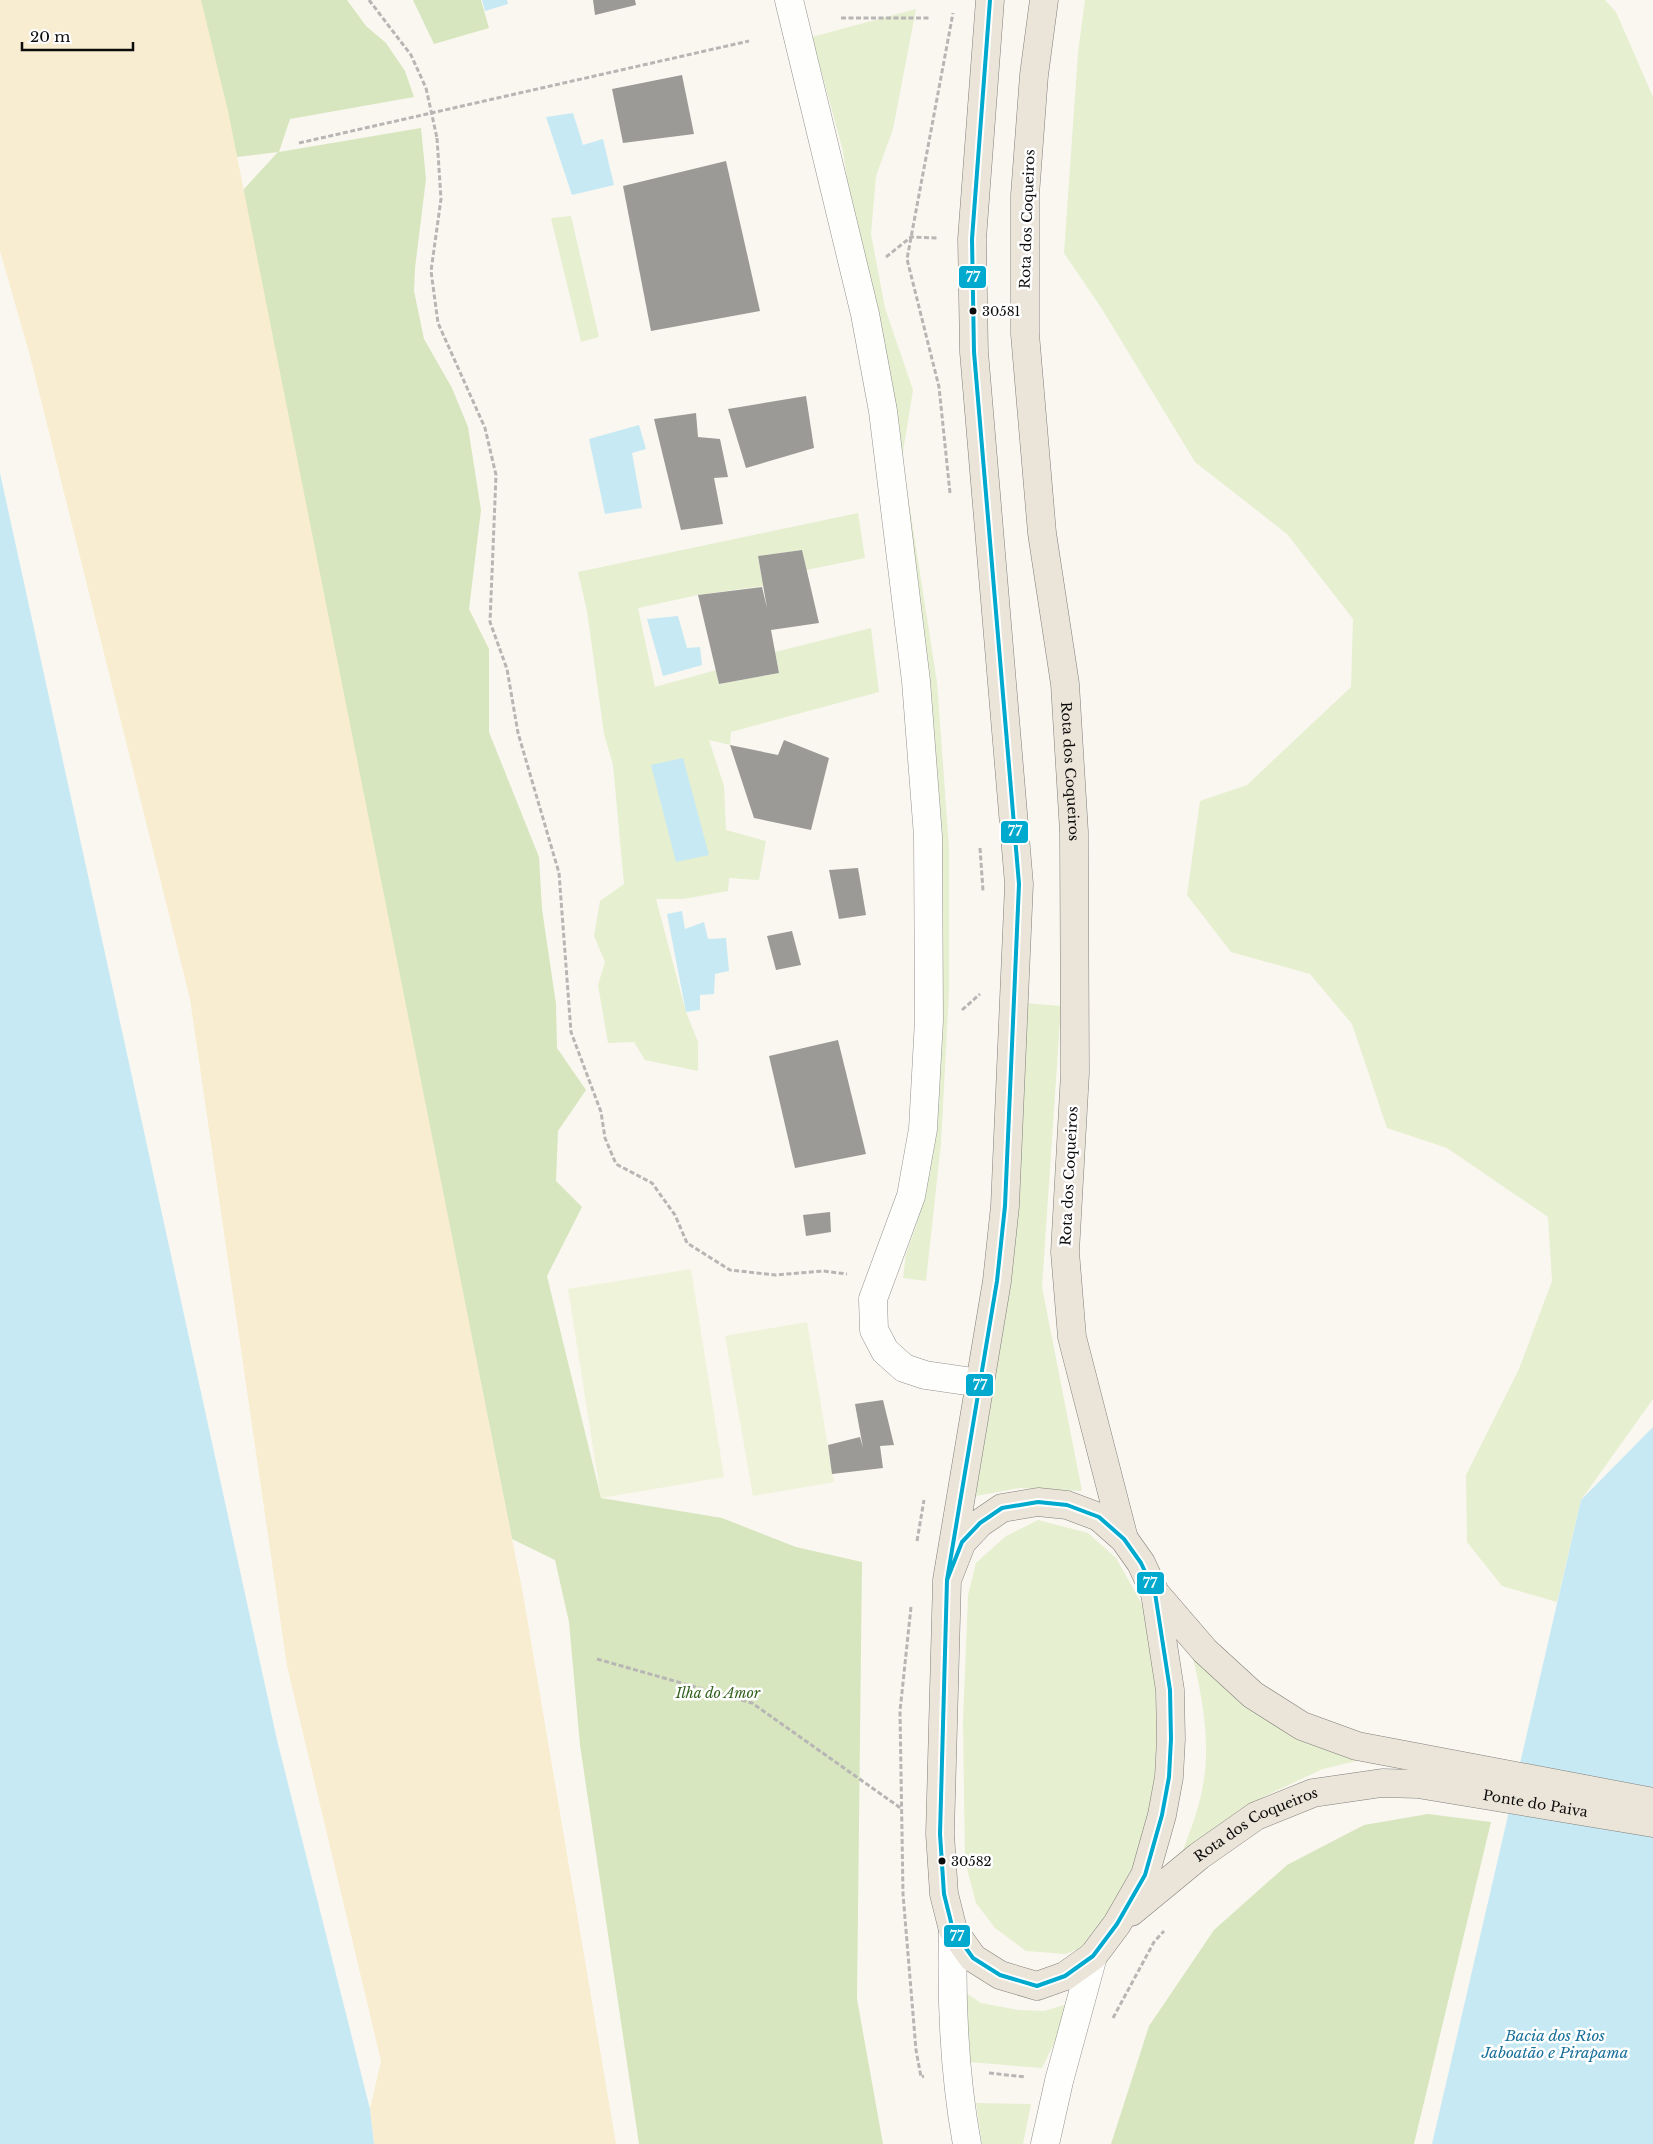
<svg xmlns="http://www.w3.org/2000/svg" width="1653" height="2144" viewBox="0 0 1653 2144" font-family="'Libre Baskerville',serif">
	<rect width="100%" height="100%" fill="#faf7f0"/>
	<g fill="#e6efd0">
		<path d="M1085 0H1605L1616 12 1653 97V1399L1581 1500 1557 1602 1502 1586 1467 1542 1466 1475 1519 1369 1552 1281 1548 1217 1447 1148 1387 1128 1352 1024 1310 974 1231 952 1187 895 1200 801 1247 785 1351 687 1353 619 1287 534 1195 462 1102 309 1064 253 1078 53Z"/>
		<path d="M916 9 893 129 876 176 871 234 885 308 913 390 902 458 937 682 949 847V992L941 1143 926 1281 903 1278 906 1254 917 1223 938 1018 934 801 843 151 812 37Z"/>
		<path d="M571 216 599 337 581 342 551 218Z"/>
		<path d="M858 513 865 558 806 570 802 550 758 556 763 586 698 595 638 608 655 687 716 670 719 684 779 673 775 652 871 628 879 692 731 732 730 745 709 740 724 786 726 830 766 841 759 880 729 878 728 891 683 899H656L686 1012 698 1042V1071L645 1060 634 1042 608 1043 598 985 605 962 594 936 600 901 624 884 613 765 604 734 587 611 578 572Z"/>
		<path d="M1026 1003 1061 1006 1042 1287 1082 1491 1020 1488 976 1496Z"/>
		<path d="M1038 1520 1088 1533 1116 1558 1146 1611 1162 1672 1169 1805 1099 1940 1066 1954 1026 1951 995 1928 976 1903 965 1861 963 1722 968 1595 976 1563 1006 1536Z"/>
		<path d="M1184 1622 1221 1657 1368 1758 1323 1769 1261 1798 1225 1823 1174 1873C1185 1844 1198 1815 1203 1785 1213 1731 1197 1674 1184 1622Z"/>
		<path d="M957 1987 981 2003 1018 2010 1044 2011 1074 2002 1042 2068 968 2062Z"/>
		<path d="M976 2103 1031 2104 1023 2144H982Z"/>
	</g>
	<g fill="#d7e6be">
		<path d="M199 0H347L366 26 386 43 405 71 414 97 290 119 279 152 421 128 426 179 415 268 414 291 424 339 452 388 468 427 481 510 469 609 489 649V732L539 857 542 909 556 1004 557 1048 586 1090 558 1131 556 1181 582 1207 547 1276 601 1498 722 1518 796 1547 862 1562 857 1999 883 2144H639L580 1745 569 1622 555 1560 512 1539 243 190 278 152 237 157Z"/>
		<path d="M413 0H481L489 28 434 44Z"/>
		<path d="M1428 1814 1491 1822 1414 2144H1111L1149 2026 1214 1930 1287 1865 1364 1825Z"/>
	</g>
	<path fill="#f9edd1" d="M0 0H201L228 111 523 1594 616 2144H374L370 2109 381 2061 287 1666 190 999 30 356 0 251Z"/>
	<g fill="#eff3d9">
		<path d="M691 1269 724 1477 601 1498 568 1289Z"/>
		<path d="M807 1322 834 1482 753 1496 725 1336Z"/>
	</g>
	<g fill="#c7e9f4">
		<path d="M482 0H507L508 4 485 11Z"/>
		<path d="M573 113 583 145 603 139 614 185 572 195 546 117Z"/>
		<path d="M639 425 646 449 632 453 642 508 605 514 589 439Z"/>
		<path d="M0 473 277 1740 370 2109 374 2144H0Z"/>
		<path d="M678 616 687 648 700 647 702 665 663 676 647 619Z"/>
		<path d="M683 758 709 855 676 862 651 765Z"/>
		<path d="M682 911 685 929 704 922 708 939 726 938 729 971 715 974 714 994 700 995V1010L686 1012 667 914Z"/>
		<path d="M1653 1427V2144H1432L1581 1500Z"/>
	</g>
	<g fill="#9c9a96">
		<path d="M593 0H635L636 5 595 15Z"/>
		<path d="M682 75 694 134 623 143 612 89Z"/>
		<path d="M726 161 760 311 651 331 623 186Z"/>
		<path d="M806 396 814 448 746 468 728 409Z"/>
		<path d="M696 413 698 437 720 439 728 477 714 478 723 524 681 530 654 419Z"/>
		<path d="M802 550 819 623 771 630 779 673 719 684 698 595 762 587 767 608 758 556Z"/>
		<path d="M784 740 829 758 811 830 754 818 730 745 778 755Z"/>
		<path d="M858 868 866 915 839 919 829 870Z"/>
		<path d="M792 931 801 965 776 970 767 936Z"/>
		<path d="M838 1040 866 1154 795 1168 769 1056Z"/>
		<path d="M830 1212 831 1232 806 1236 803 1215Z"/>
		<path d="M883 1400 894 1445 880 1446 883 1468 832 1474 828 1445 860 1437 863 1448 855 1404Z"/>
	</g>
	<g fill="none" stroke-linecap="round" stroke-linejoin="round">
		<g stroke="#93928f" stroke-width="29">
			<g id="minor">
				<path d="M789 0 865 314 883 411 916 681 928 836 929 1020 923 1129 911 1196 873 1299 874 1330 885 1351 904 1368 925 1375 980 1383"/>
				<path d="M953 1930C951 2003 954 2073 967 2144"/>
				<path d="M1045 2144 1059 2081 1093 1956"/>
			</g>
		</g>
		<g stroke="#807f7c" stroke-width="29">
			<g id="major">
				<path id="s1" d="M1044 0 1034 75 1025 195V334L1042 533 1065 684 1074 832 1075 1073 1065 1252 1072 1337 1124 1539"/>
				<path d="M947 1580 962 1542 980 1523 1002 1508 1038 1502 1067 1505 1099 1517 1124 1539 1141 1563 1155 1593 1170 1690 1171 1739 1169 1777 1162 1815 1145 1875 1117 1924 1093 1956 1065 1976 1037 1986 1000 1975 973 1958 953 1930 944 1894 940 1834 947 1580 997 1281 1005 1206 1019 884 974 352 972 239 990 0"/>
				<path d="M1155 1593 1205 1651 1253 1695 1302 1726 1357 1746 1653 1802"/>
				<path id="s2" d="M1131 1912 1199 1856 1256 1816 1313 1793 1382 1783 1418 1784 1653 1823"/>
			</g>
		</g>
		<g stroke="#b7b6b5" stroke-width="3" stroke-dasharray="5 2.5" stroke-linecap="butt">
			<path d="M369 0 411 55 426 88"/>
			<path d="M841 18H929"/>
			<path d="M437 138 441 199 431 271 438 323 485 428 496 475 490 622 507 669 518 733 559 873 571 1032 601 1112 605 1138 616 1164 652 1183 675 1215 687 1243 730 1270 775 1275 823 1271 847 1274"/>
			<path d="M299 143 749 41"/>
			<path d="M886 257 911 237 939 238"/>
			<path d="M950 493 939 387 907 259 953 13"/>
			<path d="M980 848 983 891"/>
			<path d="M962 1010 980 994"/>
			<path d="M917 1541 924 1500"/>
			<path d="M911 1607 900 1711 903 1894 916 2050 921 2077 924 2076"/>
			<path d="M597 1659 752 1703 902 1809"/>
			<path d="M1113 2018 1154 1942 1164 1931"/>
			<path d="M989 2073 1025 2077"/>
		</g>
		<use href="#minor" stroke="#fefefd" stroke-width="28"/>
		<use href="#major" stroke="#ebe4d8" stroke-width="28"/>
		<path stroke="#b7b6b5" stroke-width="3" stroke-dasharray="5 2.5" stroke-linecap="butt" d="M426 88 437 138"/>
		<g stroke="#fff" stroke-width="8">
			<path id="bus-1" d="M947 1580 962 1542 980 1523 1002 1508 1038 1502 1067 1505 1099 1517 1124 1539 1141 1563 1155 1593 1170 1690 1171 1739 1169 1777 1162 1815 1145 1875 1117 1924 1093 1956 1065 1976 1037 1986 1000 1975 973 1958 953 1930 944 1894 940 1834 947 1580 997 1281 1005 1206 1019 884 974 352 972 239 990 0"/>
		</g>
		<use href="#bus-1" stroke="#00a9ce" stroke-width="4"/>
	</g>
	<g fill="#0c0c0c" stroke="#fff" stroke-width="2">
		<circle cx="973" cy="311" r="4.5"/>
		<circle cx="942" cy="1861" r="4.5"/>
	</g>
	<g text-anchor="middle" stroke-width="5" stroke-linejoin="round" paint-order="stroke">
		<g font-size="13" fill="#0c0c0c" stroke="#fff" text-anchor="start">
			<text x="982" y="316">30581</text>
			<text x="951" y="1866">30582</text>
		</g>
		<g font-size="14" fill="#0c0c0c" stroke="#fff">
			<text transform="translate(1027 219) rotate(-88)" y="5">Rota dos Coqueiros</text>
			<text dy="5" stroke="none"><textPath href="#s1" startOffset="775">Rota dos Coqueiros</textPath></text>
			<text transform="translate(1069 1176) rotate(-87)" y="5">Rota dos Coqueiros</text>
			<text dy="5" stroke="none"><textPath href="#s2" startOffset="444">Ponte do Paiva</textPath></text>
			<text dy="5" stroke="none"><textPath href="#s2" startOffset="154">Rota dos Coqueiros</textPath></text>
		</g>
		<g font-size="14" font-style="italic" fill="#33621e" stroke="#fff">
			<text x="718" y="1698">Ilha do Amor</text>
		</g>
		<g font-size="15" font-style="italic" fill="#18709b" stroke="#fff">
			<text x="1555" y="2041">Bacia dos Rios<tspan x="1555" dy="17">Jaboatão e Pirapama</tspan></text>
		</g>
	</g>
	<g stroke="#fff" stroke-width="2">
		<rect x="958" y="265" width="29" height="24" rx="5" fill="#00a9ce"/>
		<rect x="1000" y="820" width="29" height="24" rx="5" fill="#00a9ce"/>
		<rect x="965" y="1373" width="29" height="24" rx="5" fill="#00a9ce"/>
		<rect x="1136" y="1571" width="29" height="24" rx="5" fill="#00a9ce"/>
		<rect x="943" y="1924" width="28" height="24" rx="5" fill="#00a9ce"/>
	</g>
	<g font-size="14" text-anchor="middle" font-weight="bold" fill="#fff">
		<text x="973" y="282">77</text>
		<text x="1015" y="836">77</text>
		<text x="980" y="1390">77</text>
		<text x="1150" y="1588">77</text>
		<text x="957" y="1941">77</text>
	</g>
	<path d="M22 42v8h111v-8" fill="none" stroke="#0c0c0c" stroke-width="2.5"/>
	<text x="30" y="42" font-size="15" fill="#0c0c0c" stroke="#ffffff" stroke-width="4" paint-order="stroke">20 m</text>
</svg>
